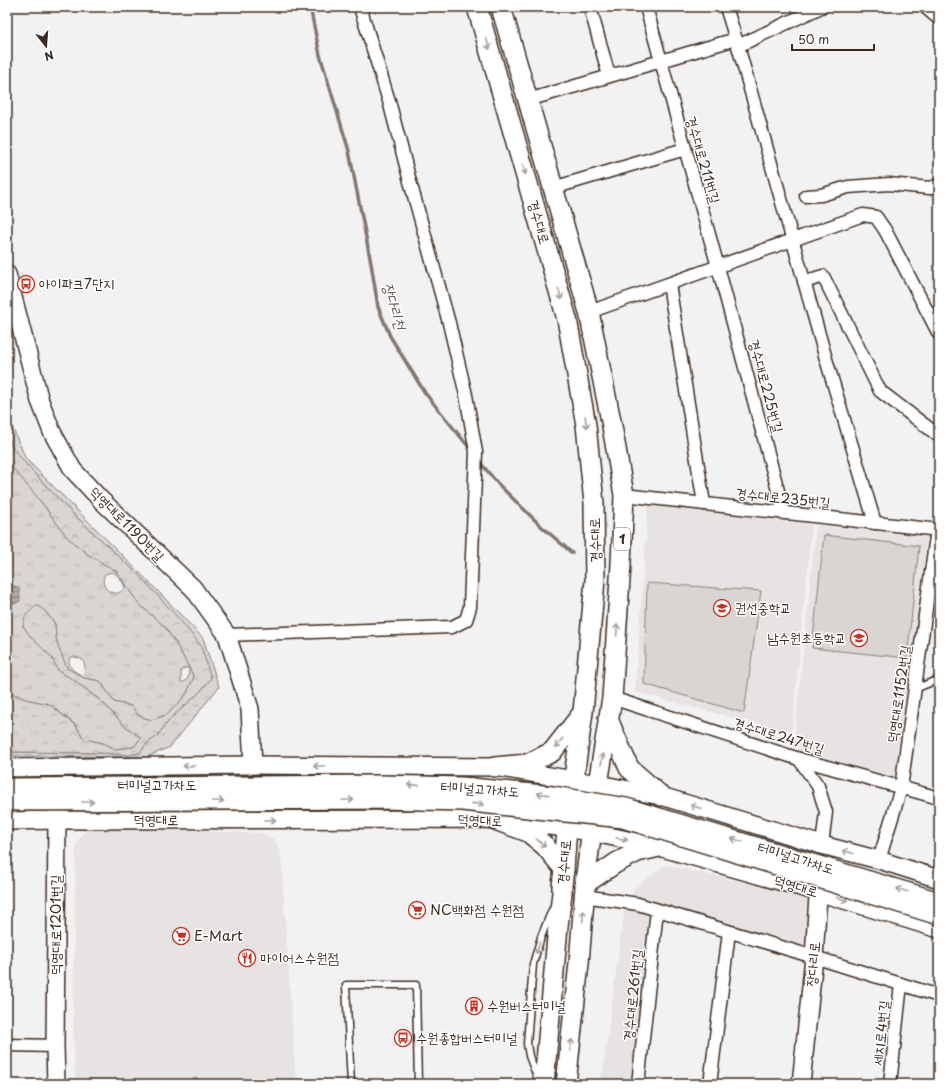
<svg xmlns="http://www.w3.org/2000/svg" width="946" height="1091" viewBox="0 0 946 1091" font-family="'Playpen Sans','Poor Story',sans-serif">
	<defs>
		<pattern id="grass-tufts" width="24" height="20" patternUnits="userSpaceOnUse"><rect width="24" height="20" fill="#d8d5d2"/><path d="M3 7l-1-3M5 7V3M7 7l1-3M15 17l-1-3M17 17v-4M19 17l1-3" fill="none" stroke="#bab7b4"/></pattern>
		<pattern id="forest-crowns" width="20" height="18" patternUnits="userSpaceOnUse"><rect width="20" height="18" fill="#d8d5d2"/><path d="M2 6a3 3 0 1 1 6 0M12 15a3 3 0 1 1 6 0" fill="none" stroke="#bab7b4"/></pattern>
		<pattern id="water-rules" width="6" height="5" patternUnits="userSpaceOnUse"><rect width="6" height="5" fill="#b2aba7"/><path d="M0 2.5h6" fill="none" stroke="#928b87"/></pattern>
	</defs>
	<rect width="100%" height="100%" fill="#f3f2f2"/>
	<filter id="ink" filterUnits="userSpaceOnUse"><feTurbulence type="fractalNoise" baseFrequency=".025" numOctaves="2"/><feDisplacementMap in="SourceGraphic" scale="8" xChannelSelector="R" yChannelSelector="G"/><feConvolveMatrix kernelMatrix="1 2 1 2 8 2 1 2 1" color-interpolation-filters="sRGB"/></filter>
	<g filter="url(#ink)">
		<g fill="#e6e3e2">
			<path d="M648 505 812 524 792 730 783 731 635 692Z"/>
			<path d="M816 525 928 537 894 779 801 752 794 740Z"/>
			<path d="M93 827 262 833 275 840 281 853 296 1084H75L73 1009 76 844 82 834Z"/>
			<path d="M665 865 807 896 805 952 633 900V889Z"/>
			<path d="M625 905 655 912 637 1084H601Z"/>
		</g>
		<g fill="url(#grass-tufts)" stroke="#8a8078" fill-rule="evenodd">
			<path d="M7 415 26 459 150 583 203 638 219 687 170 747 147 757 7 756V752L100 753 129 755 140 753 146 744 156 737 171 718 200 692 211 678 139 575 72 513 32 471 13 449 7 431Z"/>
			<path d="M7 460 42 503 67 537 89 555 116 571 139 604 165 627 178 647 194 677 186 695 167 715 151 720 139 716 131 706 114 702 100 681 84 678 67 668 59 649 56 638 55 624 46 612 36 605 23 626 31 637 52 658 58 670 75 681 101 701 123 724 141 738 134 747 115 749 103 743 84 739 76 725 49 704 25 699 7 691V604L16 603 10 584 7 585ZM112 572C118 575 123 581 125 588 114 601 98 587 105 574ZM72 657H75L82 659C85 665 87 669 82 675 74 672 68 667 69 659ZM188 667C189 674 190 678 184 682H181V670Z"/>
		</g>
		<path fill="url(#forest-crowns)" stroke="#8a8078" d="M7 431 13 449 32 471 72 513 139 575 180 620 201 646 211 678 200 692 171 718 156 737 146 744 140 753 129 755 100 753 7 752V691L25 699 49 704 76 726 84 739 103 743 115 749 134 747 141 738 123 724 101 701 75 681 58 670 52 658 31 637 23 626 25 616 37 605 46 612 55 624 56 638 59 649 67 668 84 678 100 681 114 702 131 706 139 716 151 720 167 715 186 695 194 677 178 647 165 627 139 604 116 571 89 555 67 537 42 503 7 461Z"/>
		<g fill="#d8d5d2" stroke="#8a8078">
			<path d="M824 535 919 546 907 658 812 648Z"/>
			<path d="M647 583 761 591 744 713 644 684Z"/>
		</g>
		<path fill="url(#water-rules)" stroke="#827770" d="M10 584 19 588 20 601 16 603 7 604V585Z"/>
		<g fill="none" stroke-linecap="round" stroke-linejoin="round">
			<g stroke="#827770" stroke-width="3.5">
				<path d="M310 7 320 55 349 151 371 263 378 307 390 336 425 393 472 451"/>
				<path d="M479 461 499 485 541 526 572 553"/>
			</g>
			<g stroke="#3b2a1e" stroke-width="9">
				<g id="lane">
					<path d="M915 689 939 679"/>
					<path d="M537 1077 529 1056 527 1044 533 964 541 937 552 910"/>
					<path d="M351 1084 346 985H416L418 1084"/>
				</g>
			</g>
			<g stroke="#3b2a1e" stroke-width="15">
				<g id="street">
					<path d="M590 7 609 76"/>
					<path d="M646 7 718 267 784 513"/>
					<path d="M726 7 738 46 826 359 875 523"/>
					<path d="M925 7 939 19"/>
					<path d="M738 46 821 7"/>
					<path d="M528 100 736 39"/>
					<path d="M553 188 685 149"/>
					<path d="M806 196 821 195 848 187 889 184 930 188 939 185"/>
					<path d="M804 282 823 276 880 391 939 436"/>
					<path d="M669 284 704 504"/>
					<path d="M589 312 863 215 876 217 885 230 939 334"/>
					<path d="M624 495 939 530"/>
					<path d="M227 635 452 627 466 620 470 607 476 452 466 395 449 323 411 185 389 101 360 7"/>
					<path d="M612 698 799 759 939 798"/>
					<path d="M799 759 818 786 826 812 822 845"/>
					<path d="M879 860 901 788 937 529"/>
					<path d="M584 896 638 904 814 957 939 996"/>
					<path d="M7 1045 55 1046"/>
					<path d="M638 1084 657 910"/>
					<path d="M710 1084 729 932"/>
					<path d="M890 1084 901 984"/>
				</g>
			</g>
			<g stroke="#3b2a1e" stroke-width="20">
				<g id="secondary">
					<path d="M7 274 40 401 52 432 73 470 101 500 193 588 227 635 250 709 253 765"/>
					<path d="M7 768 253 765 495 767 598 784 661 796 822 845 879 860 939 879"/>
					<path d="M7 821 57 820 485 819 567 828 591 832 659 847 818 892 939 929"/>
					<path d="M56 1084 55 1046 57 820V808"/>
					<path d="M801 1084 814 957 819 881"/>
				</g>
			</g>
			<g stroke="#3b2a1e" stroke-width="22">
				<g id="primary">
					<path d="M477 7 567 319 586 425 594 503 595 580 583 712 567 828 564 869 562 886V893L558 926 544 1084"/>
					<path d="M501 7 589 312 612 426 624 495 621 564 612 698 598 784 586 874 579 963 566 1084"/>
					<path d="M608 719 629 768 661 796"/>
					<path d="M495 767 527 764 552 752 581 715"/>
					<path d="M495 820 528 832 545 846 564 869"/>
					<path d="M585 884 616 863 637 852 659 847"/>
				</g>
			</g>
			<use href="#lane" stroke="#fff" stroke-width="6"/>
			<use href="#street" stroke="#fff" stroke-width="12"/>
			<use href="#secondary" stroke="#fff" stroke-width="17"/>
			<use href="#primary" stroke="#fff" stroke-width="19"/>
			<g stroke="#3b2a1e" stroke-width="20" stroke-linecap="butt">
				<g id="secondary-bridge">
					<path d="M7 787 381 784 462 786 553 795 626 807 939 901"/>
					<path d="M7 802 380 800 462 802 623 819 939 916"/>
				</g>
			</g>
			<use href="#secondary-bridge" stroke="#fff" stroke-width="17"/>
		</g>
		<defs><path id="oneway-shaft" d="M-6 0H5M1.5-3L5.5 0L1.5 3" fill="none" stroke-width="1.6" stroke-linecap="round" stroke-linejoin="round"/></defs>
		<g stroke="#a79f9a">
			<use href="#oneway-shaft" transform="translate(488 44) rotate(74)"/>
			<use href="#oneway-shaft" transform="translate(524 169) rotate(74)"/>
			<use href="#oneway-shaft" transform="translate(560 294) rotate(74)"/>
			<use href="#oneway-shaft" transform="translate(586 422) rotate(81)"/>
			<use href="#oneway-shaft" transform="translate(617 630) rotate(-86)"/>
			<use href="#oneway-shaft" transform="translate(559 743) rotate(129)"/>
			<use href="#oneway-shaft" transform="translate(602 759) rotate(-81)"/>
			<use href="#oneway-shaft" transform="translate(189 766) rotate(180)"/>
			<use href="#oneway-shaft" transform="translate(319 766) rotate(-180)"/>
			<use href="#oneway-shaft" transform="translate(413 785) rotate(-178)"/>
			<use href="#oneway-shaft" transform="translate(543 794) rotate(-174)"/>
			<use href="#oneway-shaft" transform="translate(348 800)"/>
			<use href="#oneway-shaft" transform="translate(218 801)"/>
			<use href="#oneway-shaft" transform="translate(88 802)"/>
			<use href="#oneway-shaft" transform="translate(478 804) rotate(6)"/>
			<use href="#oneway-shaft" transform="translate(696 807) rotate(-163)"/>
			<use href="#oneway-shaft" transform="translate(270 820)"/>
			<use href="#oneway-shaft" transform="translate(622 839) rotate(12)"/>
			<use href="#oneway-shaft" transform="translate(737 840) rotate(-163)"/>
			<use href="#oneway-shaft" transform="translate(541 843) rotate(41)"/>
			<use href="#oneway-shaft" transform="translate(848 852) rotate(-165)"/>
			<use href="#oneway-shaft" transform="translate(902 890) rotate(-163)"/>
			<use href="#oneway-shaft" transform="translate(842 899) rotate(17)"/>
			<use href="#oneway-shaft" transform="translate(583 916) rotate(-86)"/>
			<use href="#oneway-shaft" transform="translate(538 948) rotate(107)"/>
			<use href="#oneway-shaft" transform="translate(571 1045) rotate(-84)"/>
		</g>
	</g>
	<defs>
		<g id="bus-ring" transform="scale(0.9)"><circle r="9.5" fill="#fff" stroke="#c8321e" stroke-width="1.5"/><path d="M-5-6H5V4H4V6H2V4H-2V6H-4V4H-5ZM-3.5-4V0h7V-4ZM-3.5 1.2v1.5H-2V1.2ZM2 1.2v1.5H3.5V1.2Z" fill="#c8321e"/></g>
		<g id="school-ring" transform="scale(0.9)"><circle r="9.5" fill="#fff" stroke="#c8321e" stroke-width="1.5"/><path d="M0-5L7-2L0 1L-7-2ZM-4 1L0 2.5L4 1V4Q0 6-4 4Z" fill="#c8321e"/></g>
		<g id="supermarket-ring" transform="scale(0.9)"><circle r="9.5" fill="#fff" stroke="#c8321e" stroke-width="1.5"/><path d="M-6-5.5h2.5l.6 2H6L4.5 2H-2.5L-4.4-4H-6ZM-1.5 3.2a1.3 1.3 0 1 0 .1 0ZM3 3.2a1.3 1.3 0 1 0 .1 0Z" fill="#c8321e"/></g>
		<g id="restaurant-ring" transform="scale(0.9)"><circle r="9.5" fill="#fff" stroke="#c8321e" stroke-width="1.5"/><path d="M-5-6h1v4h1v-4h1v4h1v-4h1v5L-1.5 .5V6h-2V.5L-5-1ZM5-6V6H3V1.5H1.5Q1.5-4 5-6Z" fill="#c8321e"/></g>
		<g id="building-ring" transform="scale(0.9)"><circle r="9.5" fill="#fff" stroke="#c8321e" stroke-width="1.5"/><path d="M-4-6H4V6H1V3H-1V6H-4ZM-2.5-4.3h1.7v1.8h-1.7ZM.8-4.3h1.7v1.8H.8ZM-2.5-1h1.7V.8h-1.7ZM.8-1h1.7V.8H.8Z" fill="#c8321e"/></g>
	</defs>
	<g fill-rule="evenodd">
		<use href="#bus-ring" x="26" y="284"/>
		<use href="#school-ring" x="722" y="608"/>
		<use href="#school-ring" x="859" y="638"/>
		<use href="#supermarket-ring" x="417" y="910"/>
		<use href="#supermarket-ring" x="181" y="936"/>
		<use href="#restaurant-ring" x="247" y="958"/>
		<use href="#building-ring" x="474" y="1006"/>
		<use href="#bus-ring" x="403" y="1038"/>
	</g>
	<g text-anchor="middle" stroke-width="3" stroke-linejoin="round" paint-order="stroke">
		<rect fill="#fff" stroke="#766a62" stroke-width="1" x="614" y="528" width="16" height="22" rx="3"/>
		<g font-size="13" font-weight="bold" fill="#3b2a1e">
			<text x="622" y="544">1</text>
		</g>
		<g font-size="14" fill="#3b2a1e" stroke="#fff">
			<text transform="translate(703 160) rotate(74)" y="5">경수대로211번길</text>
			<text transform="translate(539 222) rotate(74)" y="5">경수대로</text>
			<text transform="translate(766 386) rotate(75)" y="5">경수대로225번길</text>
			<text transform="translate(783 498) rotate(6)" y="5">경수대로235번길</text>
			<text transform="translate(127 524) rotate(45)" y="5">덕영대로1190번길</text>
			<text transform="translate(595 540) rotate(-91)" y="5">경수대로</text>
			<text transform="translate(899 694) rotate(-82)" y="5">덕영대로1152번길</text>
			<text transform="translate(779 736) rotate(17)" y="5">경수대로247번길</text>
			<text x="157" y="790">터미널고가차도</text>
			<text transform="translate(480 789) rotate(4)" y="5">터미널고가차도</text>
			<text x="156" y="825">덕영대로</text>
			<text transform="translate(480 820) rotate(2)" y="5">덕영대로</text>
			<text transform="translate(796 858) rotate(17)" y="5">터미널고가차도</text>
			<text transform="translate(564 862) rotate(-85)" y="5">경수대로</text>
			<text transform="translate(796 886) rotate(16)" y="5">덕영대로</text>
			<text transform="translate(56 925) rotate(-90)" y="5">덕영대로1201번길</text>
			<text transform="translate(813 964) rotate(-85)" y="5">장다리로</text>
			<text transform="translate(633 995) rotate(-84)" y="5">경수대로261번길</text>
			<text transform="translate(881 1033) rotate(-84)" y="5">세지로4번길</text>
		</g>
		<g font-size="14" fill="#3b2a1e" stroke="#fff" text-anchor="start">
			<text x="39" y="289">아이파크7단지</text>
			<text x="735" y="613">권선중학교</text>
			<text x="846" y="643" text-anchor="end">남수원초등학교</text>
			<text x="430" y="915">NC백화점 수원점</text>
			<text x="194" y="941">E-Mart</text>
			<text x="260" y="963">마이어스수원점</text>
			<text x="487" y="1011">수원버스터미널</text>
			<text x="416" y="1043">수원종합버스터미널</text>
		</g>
		<g font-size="15" font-style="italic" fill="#65574e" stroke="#fff">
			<text transform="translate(394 306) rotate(73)" y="5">장다리천</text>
		</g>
	</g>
	<rect width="946" height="1091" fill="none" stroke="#fff" stroke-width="24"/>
	<rect x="12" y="12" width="922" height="1067" fill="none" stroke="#3b2a1e" stroke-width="1.5" filter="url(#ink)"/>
	<g transform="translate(46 46) rotate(163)" stroke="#ffffff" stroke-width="3" paint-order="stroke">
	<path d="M0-3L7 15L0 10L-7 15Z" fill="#3b2a1e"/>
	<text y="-6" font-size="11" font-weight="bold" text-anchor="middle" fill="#3b2a1e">N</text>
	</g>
	<path d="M792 44v6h82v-6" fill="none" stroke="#3b2a1e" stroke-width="2"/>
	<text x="798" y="44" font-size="12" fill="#3b2a1e" stroke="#ffffff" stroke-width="3" paint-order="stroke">50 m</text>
</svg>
